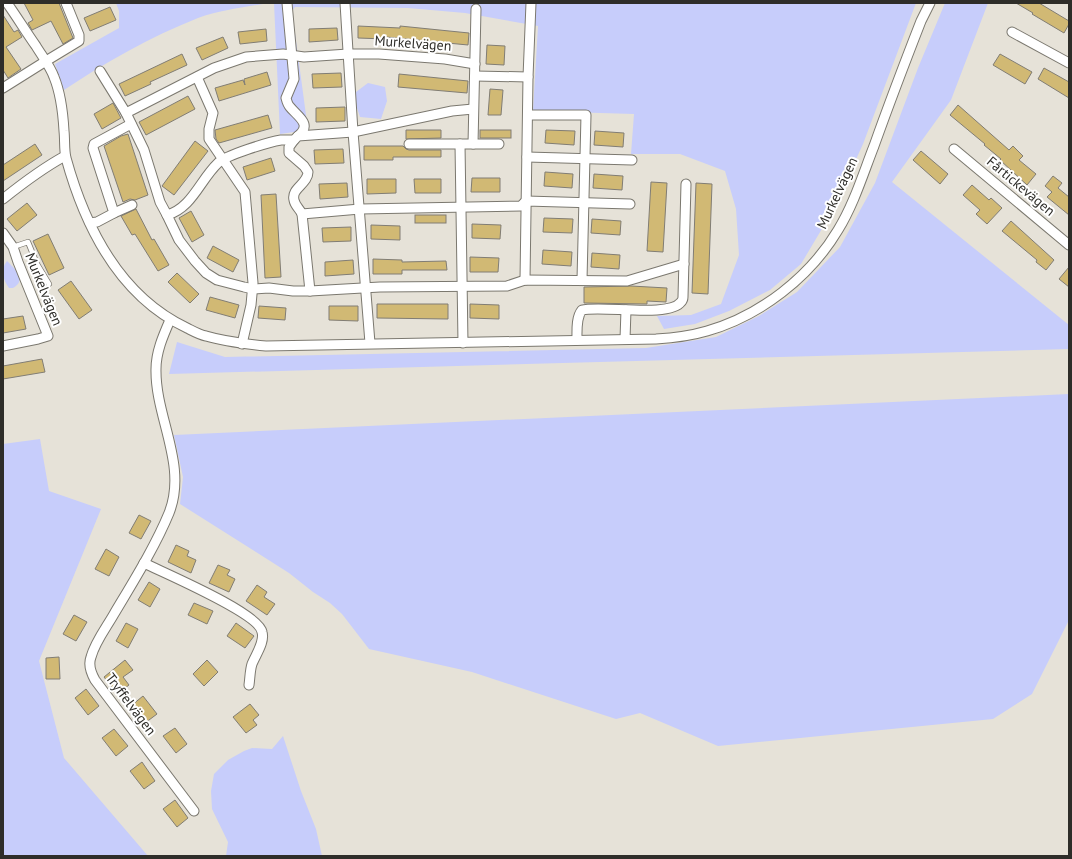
<svg xmlns="http://www.w3.org/2000/svg" width="1072" height="859" viewBox="0 0 1072 859" font-family="'PT Sans',sans-serif">
	<rect width="100%" height="100%" fill="#e6e2d8"/>
	<g fill="#c7cdfb">
		<path d="M116 3H269C245 7 221 10 198 18 150 37 106 62 64 90L55 64 119 28V11Z"/>
		<path d="M274 3H916L863 144 832 212 801 264 770 290 729 311 695 324 664 329 657 316 691 315 721 304 739 255 736 209 725 171 680 154H631L634 114 533 111 538 26 465 13 408 8 295 7 292 11 308 130 280 134Z"/>
		<path d="M945 3H988L951 100 892 182 1069 325V349L169 374 177 342 225 357 646 348 716 337 759 316 797 292 840 247 875 183 918 68Z"/>
		<path d="M368 83 385 87 387 101 381 119 360 117 355 102 356 92Z"/>
		<path d="M7 261C14 268 28 280 13 288H9C3 280 0 269 7 261Z"/>
		<path d="M1069 394V620L1032 694 993 719 718 746 640 713 616 719 472 672 369 649 342 614 330 603 313 592 289 573 180 504 183 477 174 435Z"/>
		<path d="M40 439 49 491 101 509 39 661 64 758 148 856H3V444Z"/>
		<path d="M283 736 301 791 316 829 322 856H226L228 842 212 809 211 791 214 774 228 760 244 751 252 748 272 749Z"/>
	</g>
	<g fill="#d1b974" stroke="#817d74">
		<path d="M24 3H59L73 38 63 44 51 21 32 30 28 23 33 20Z"/>
		<path d="M1016 3H1039L1069 21V24L1064 33 1032 14 1033 13Z"/>
		<path d="M110 7 116 20 90 31 84 18Z"/>
		<path d="M3 15 14 32 18 30 22 37 6 47 21 69 8 78 3 70Z"/>
		<path d="M358 26 400 28V26L469 33 468 45 386 37V39L358 38Z"/>
		<path d="M337 28 338 40 309 42V29Z"/>
		<path d="M266 29 267 41 240 44 238 32Z"/>
		<path d="M223 37 228 48 202 60 196 48Z"/>
		<path d="M487 45 505 46 504 65 486 64Z"/>
		<path d="M182 54 187 65 150 82 151 84 125 96 119 84Z"/>
		<path d="M1000 54 1032 72 1025 84 993 65Z"/>
		<path d="M1044 68 1069 82V98L1038 79Z"/>
		<path d="M267 72 271 85 219 101 215 88 243 80 245 85 244 79Z"/>
		<path d="M341 73 342 87 313 88 312 74Z"/>
		<path d="M399 74 468 81 467 93 398 87Z"/>
		<path d="M490 89 503 90 501 115H488Z"/>
		<path d="M188 96 195 109 146 135 139 122Z"/>
		<path d="M113 103 121 118 102 129 94 114Z"/>
		<path d="M958 105 1009 150 1013 146 1023 156 1019 160 1036 174 1027 185 1000 160 1001 159 984 145 985 144 950 115Z"/>
		<path d="M345 107V121L316 122V108Z"/>
		<path d="M268 115 272 128 219 143 216 139 215 130Z"/>
		<path d="M406 130H441V138L406 139Z"/>
		<rect x="480" y="130" width="31" height="8"/>
		<path d="M546 130 575 131 574 145 545 143Z"/>
		<path d="M595 131 624 133 623 147 594 145Z"/>
		<path d="M128 134 148 195 135 200 130 199 123 202 104 146 121 136Z"/>
		<path d="M195 141 208 151 174 195 162 186Z"/>
		<path d="M35 144 42 155 3 181V165Z"/>
		<path d="M364 146H403L406 149 409 150H441V157H393V160H364Z"/>
		<path d="M343 149 344 163 315 164 314 150Z"/>
		<path d="M921 151 948 174 940 184 913 160Z"/>
		<path d="M271 158 275 171 247 180 243 167Z"/>
		<path d="M545 172 573 174 572 188 544 186Z"/>
		<path d="M594 174 623 176 622 190 593 188Z"/>
		<path d="M1053 176 1062 183 1058 188 1069 197V215L1047 197 1052 192 1045 186Z"/>
		<path d="M472 178H500V192H471Z"/>
		<path d="M367 179H396V193L367 194Z"/>
		<path d="M414 179H441V193H415Z"/>
		<path d="M651 182 667 183 663 252 647 251Z"/>
		<path d="M347 183 348 197 320 199 319 184Z"/>
		<path d="M696 183 712 184 708 294 692 293Z"/>
		<path d="M972 185 989 200 991 198 1002 208 987 224 976 214 980 210 963 195Z"/>
		<path d="M276 194 281 277 265 278 261 195Z"/>
		<path d="M27 203 37 215 17 231 7 219Z"/>
		<path d="M136 209 152 240 154 239 169 265 158 271 135 234 132 235 121 216Z"/>
		<path d="M191 211 204 235 192 242 179 218Z"/>
		<rect x="415" y="215" width="31" height="8"/>
		<path d="M544 218 573 219 572 233 543 232Z"/>
		<path d="M592 219 621 221 620 235 591 233Z"/>
		<path d="M1011 221 1054 260 1046 270 1036 262 1037 260 1002 231Z"/>
		<path d="M472 224 501 225 500 239 472 238Z"/>
		<path d="M371 225 400 226V240L371 239Z"/>
		<path d="M351 227V241L323 242 322 228Z"/>
		<path d="M48 234 64 268 49 275 33 241Z"/>
		<path d="M213 246 239 260 233 272 207 258Z"/>
		<path d="M543 250 572 252 571 266 542 264Z"/>
		<path d="M592 253 620 255 619 269 591 267Z"/>
		<path d="M470 257 499 258 498 272H470Z"/>
		<path d="M373 259 402 260V262L446 261 447 270H402V274H373Z"/>
		<path d="M353 260 354 274 325 276V262Z"/>
		<path d="M1069 267V287L1059 279Z"/>
		<path d="M177 273 199 294 190 303 168 282Z"/>
		<path d="M71 281 92 310 79 319 58 290Z"/>
		<path d="M631 286 667 288 666 302 647 301V304L584 303V287Z"/>
		<path d="M210 297 239 305 235 318 206 310Z"/>
		<path d="M377 304H448V319L377 318Z"/>
		<path d="M470 304 499 305V319L470 318Z"/>
		<path d="M259 306 286 308 285 320 258 318Z"/>
		<path d="M329 306H358V321L329 320Z"/>
		<path d="M23 316 26 329 3 333V319Z"/>
		<path d="M42 359 45 372 3 379V366Z"/>
		<path d="M139 515 151 521 141 539 129 533Z"/>
		<path d="M176 545 189 551 187 556 196 560 191 573 168 562Z"/>
		<path d="M106 549 119 557 109 576 95 569Z"/>
		<path d="M218 565 230 570 227 575 235 579 229 592 209 583Z"/>
		<path d="M149 582 160 589 150 607 138 600Z"/>
		<path d="M257 585 267 592 264 597 275 604 267 615 246 601Z"/>
		<path d="M194 603 213 611 207 624 188 615Z"/>
		<path d="M74 615 87 622 76 641 63 634Z"/>
		<path d="M126 623 138 629 128 648 116 641Z"/>
		<path d="M236 623 254 636 245 648 227 636Z"/>
		<path d="M59 657 60 679H46V658Z"/>
		<path d="M125 660 133 670 123 677 129 685 117 694 104 677Z"/>
		<path d="M207 660 218 672 204 686 193 674Z"/>
		<path d="M86 689 99 706 88 715 75 698Z"/>
		<path d="M143 696 157 714 145 723 132 705Z"/>
		<path d="M250 704 259 715 253 720 257 725 246 733 233 717Z"/>
		<path d="M175 728 187 744 176 753 163 736Z"/>
		<path d="M114 729 128 746 116 756 102 738Z"/>
		<path d="M142 762 155 781 144 789 130 771Z"/>
		<path d="M175 800 188 818 177 827 163 809Z"/>
	</g>
	<g fill="none" stroke-linecap="round" stroke-linejoin="round">
		<g stroke="#7b786f" stroke-width="6">
			<path id="service" d="M13 247 28 242 37 264 49 284"/>
		</g>
		<g stroke="#7b786f" stroke-width="11">
			<g id="minor">
				<path d="M7 3C17 17 26 32 36 46 42 56 50 66 54 77 61 94 63 113 64 131 65 140 64 150 66 158 85 227 119 296 187 328 193 331 200 335 206 336 226 342 246 344 266 346L656 339C673 338 690 336 707 331 760 316 810 277 838 230 854 204 863 174 874 146 889 104 905 62 921 21L930 3"/>
				<path d="M287 3 294 79 286 98C287 102 288 105 290 107 297 116 313 124 298 136"/>
				<path d="M345 3 353 132 370 343"/>
				<path d="M1012 32 1069 63"/>
				<path d="M100 71 126 113"/>
				<path d="M475 76 528 77"/>
				<path d="M197 77 213 113 209 129V139L245 192 253 283 251 305 242 344"/>
				<path d="M3 88 46 61 79 41V35L66 3"/>
				<path d="M473 109 452 111 353 132 298 136 294 140C290 140 285 140 281 140 269 142 226 155 218 163 200 180 192 208 167 215L179 240 195 261 206 273 217 280 244 287 253 289 269 288 293 291H310L380 287 507 286 525 280 627 281 684 264"/>
				<path d="M528 115H586L582 280"/>
				<path d="M294 140 289 147V153L304 166 308 172C308 184 291 188 294 200 295 206 300 209 302 214L310 291"/>
				<path d="M409 144H460"/>
				<path d="M473 144 476 9"/>
				<path d="M954 149 1069 245"/>
				<path d="M527 157 632 160"/>
				<path d="M3 199C23 183 43 168 65 156"/>
				<path d="M114 213 132 205"/>
				<path d="M302 214 360 209 521 206 526 201 630 204"/>
				<path d="M167 215 160 202 144 150 126 113 214 68 246 57 283 54 304 57 348 54H379L445 59 475 64"/>
				<path d="M90 223 97 222 114 213 93 148 94 144 131 124"/>
				<path d="M3 233 13 247 18 262 48 336 38 339 3 346"/>
				<path d="M525 280 528 77 531 3"/>
				<path d="M170 320C163 336 156 352 156 369 155 417 188 465 169 513 155 547 133 582 114 614 106 628 95 642 91 657 88 665 91 673 95 680L194 811"/>
				<path d="M625 339 626 310"/>
				<path d="M577 340C577 331 576 317 582 310 602 305 669 318 681 302 682 301 683 298 683 297L686 184"/>
				<path d="M463 343 460 144H499"/>
				<path d="M144 563C164 573 259 613 262 632 265 642 256 654 252 664 250 670 250 678 249 685"/>
			</g>
		</g>
		<use href="#service" stroke="#fff" stroke-width="4.5"/>
		<use href="#minor" stroke="#fff" stroke-width="9"/>
	</g>
	<g text-anchor="middle" stroke-width="4" stroke-linejoin="round" paint-order="stroke">
		<g font-size="14" fill="#2e2d29" stroke="#fff">
			<text transform="translate(413 43) rotate(4)" y="5">Murkelvägen</text>
			<text transform="translate(1021 186) rotate(40)" y="5">Fårtickevägen</text>
			<text transform="translate(837 193) rotate(-65)" y="5">Murkelvägen</text>
			<text transform="translate(44 289) rotate(68)" y="5">Murkelvägen</text>
			<text transform="translate(131 704) rotate(53)" y="5">Tryffelvägen</text>
		</g>
	</g>
	<rect width="1072" height="859" fill="none" stroke="#2e2d29" stroke-width="8"/>
</svg>
